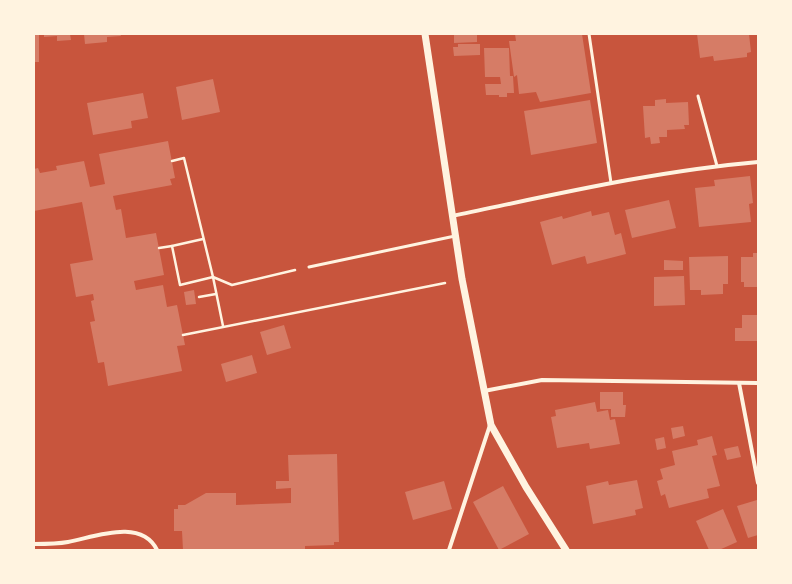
<svg xmlns="http://www.w3.org/2000/svg" width="792" height="584" viewBox="0 0 792 584" font-family="'Asap Condensed',sans-serif">
	<rect width="100%" height="100%" fill="#c8553d"/>
	<g fill="#d67c66">
		<rect x="34" y="34" width="5" height="28"/>
		<path d="M44 34H70L71 40 57 41V36L44 37Z"/>
		<path d="M84 34H120L121 36 107 37V42L85 44Z"/>
		<path d="M454 34H477V42L454 43Z"/>
		<path d="M515 34H582L591 93 540 102 536 92 519 94 517 75 514 77 509 41H516Z"/>
		<path d="M697 34H749L751 52 747 53V57L714 61 713 56 700 58Z"/>
		<path d="M458 44H480V55L454 56 453 47H458Z"/>
		<path d="M484 48H509L510 76H513L514 93H507V97H499V95H486L485 84H501L500 77H485Z"/>
		<path d="M213 79 220 112 182 120 176 87Z"/>
		<path d="M143 93 148 118 131 121 132 128 93 135 87 103Z"/>
		<path d="M666 99V103L688 102 689 125H684L685 129 667 130V137H659L660 143 651 144 650 137 645 138 643 106H655V100Z"/>
		<path d="M590 100 597 143 531 155 524 111Z"/>
		<path d="M168 141 175 178 170 179 172 185 113 196 116 210 121 209 126 238 156 233 164 275 134 281 136 290 163 285 167 307 177 305 185 345 177 346 182 371 108 386 104 362 98 363 90 322 95 321 91 301 94 300 93 294 76 297 70 264 93 260 82 202 34 211V169L38 168 40 173 57 170 56 166 84 161 90 187 105 184 99 154Z"/>
		<path d="M750 176 753 203 749 204 751 222 699 227 695 188 715 186 714 180Z"/>
		<path d="M669 200 676 228 632 238 625 210Z"/>
		<path d="M591 211 592 216 609 212 615 235 621 233 626 254 587 264 585 256 552 265 540 222 562 216 563 219Z"/>
		<path d="M753 253H758V287H744V282H741V257H753Z"/>
		<path d="M728 256V284H723V294L701 295V290H690L689 257Z"/>
		<path d="M664 260 683 261V270H664Z"/>
		<path d="M684 276 685 305 654 306V277Z"/>
		<path d="M194 290 196 304 186 305 184 292Z"/>
		<path d="M742 315H758V341H735V328H742Z"/>
		<path d="M284 325 291 348 267 355 260 332Z"/>
		<path d="M252 355 257 373 226 382 221 364Z"/>
		<path d="M600 392H623V405H626L625 417H611V409H600Z"/>
		<path d="M595 402 597 412 608 410 610 420 615 419 620 444 590 449 589 443 557 448 551 417 556 416 555 410Z"/>
		<path d="M683 426 685 436 673 439 671 428Z"/>
		<path d="M712 436 717 455 712 456 720 486 707 489 709 498 669 508 665 494 661 496 657 481 663 479 660 469 675 465 672 451 698 445 697 440Z"/>
		<path d="M664 437 666 448 657 450 655 439Z"/>
		<path d="M738 446 741 457 727 460 724 449Z"/>
		<path d="M337 454 339 542H334V545L305 546V550H183L182 531H174V509H178V505H185L206 493H236V505L291 503V488L276 489V481H289L288 455Z"/>
		<path d="M637 480 643 508 635 510 636 515 593 524 586 486 608 481 609 485Z"/>
		<path d="M444 481 452 509 413 520 405 492Z"/>
		<path d="M503 486 529 534 499 550 473 502Z"/>
		<path d="M757 500 758 503V535L748 538 737 506Z"/>
		<path d="M723 509 737 542 719 550H709L696 521Z"/>
	</g>
	<g fill="none" stroke-linecap="round" stroke-linejoin="round">
		<g stroke="#fff3e0" stroke-width="2.5">
			<path d="M172 161 184 158 213 277 232 285 295 270"/>
			<path d="M203 239 172 246 180 285 213 277 223 326"/>
			<path d="M159 248 172 246"/>
			<path d="M199 297 216 294"/>
			<path d="M183 335 445 283"/>
		</g>
		<g stroke="#fff3e0" stroke-width="3">
			<path d="M589 34 611 183"/>
			<path d="M698 96 717 166"/>
			<path d="M309 267 455 236"/>
		</g>
		<g stroke="#fff3e0" stroke-width="4">
			<path d="M452 216C553 195 655 171 758 162"/>
			<path d="M739 383 758 483"/>
			<path d="M484 391 542 380 758 383"/>
			<path d="M34 544C45 544 57 544 68 542 95 537 141 518 157 550"/>
			<path d="M449 550 490 425"/>
		</g>
		<path stroke="#fff3e0" stroke-width="7" d="M425 34 462 279 491 425 526 487 566 550"/>
	</g>
	<rect width="792" height="584" fill="none" stroke="#fff3e0" stroke-width="70"/>
</svg>
